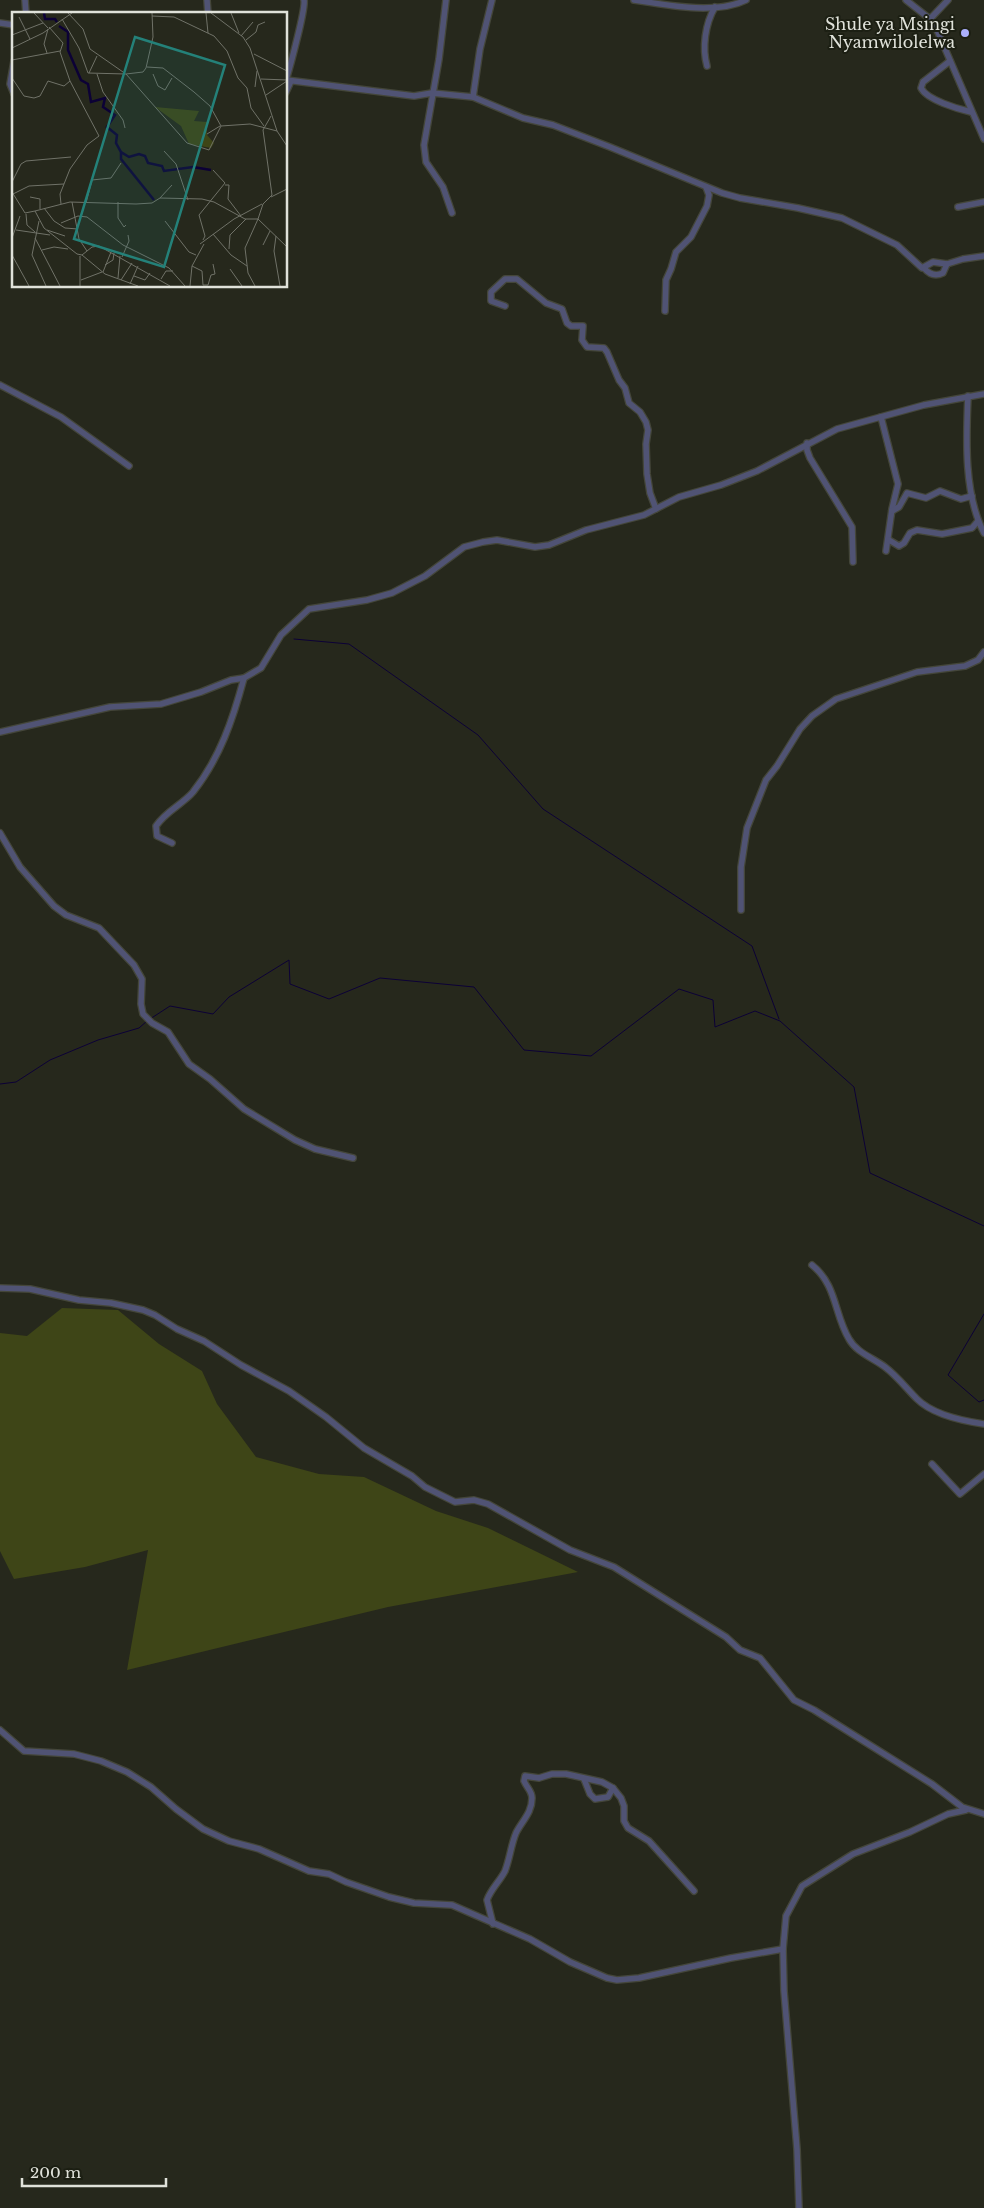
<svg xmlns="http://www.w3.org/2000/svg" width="984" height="2208" viewBox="0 0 984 2208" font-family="'Libre Baskerville',serif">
	<rect width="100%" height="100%" fill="#26281c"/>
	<path fill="#3e4517" d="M62 1308 118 1310 159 1344 202 1371 217 1404 256 1457 319 1474 364 1477 436 1511 488 1528 578 1572 388 1607 127 1670 148 1550 85 1567 14 1579 0 1551V1333L27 1336Z"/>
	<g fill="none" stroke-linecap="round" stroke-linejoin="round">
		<g stroke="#0c0136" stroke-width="1">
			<path d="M294 639 349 644 478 735 543 809 752 946 779 1019"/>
			<path d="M150 1019 170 1006 213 1014 229 997 289 960 290 984 329 999 380 978 474 987 524 1050 591 1056 679 989 713 1000 715 1027 755 1011 780 1021 854 1087 870 1173 984 1226"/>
			<path d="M0 1084 16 1082 50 1060 98 1040 139 1028 147 1021"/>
			<path d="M984 1314 948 1375 979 1402 984 1400"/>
		</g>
		<g stroke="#44463a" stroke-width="8">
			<g id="minor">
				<path d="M25 0 26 14"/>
				<path d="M207 0 208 14"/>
				<path d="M446 0 439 59 424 145 426 162 443 187 452 213"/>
				<path d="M634 0C666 5 716 15 746 0"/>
				<path d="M906 0 930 19 937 30 984 139"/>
				<path d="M930 19 948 0"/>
				<path d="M0 23 14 25"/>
				<path d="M14 61 10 84 14 94"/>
				<path d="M950 61 923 82 921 88C927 100 958 109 971 112"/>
				<path d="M707 66C702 48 705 24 715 7"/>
				<path d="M286 80 414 96 432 93 473 97 523 118 553 125 610 147 722 193 740 198 798 208 842 218 897 245 922 268 933 262 947 264 963 259 984 256"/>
				<path d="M286 80C290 67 306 8 304 0"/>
				<path d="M286 92 291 81"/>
				<path d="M473 97 480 49 492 0"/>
				<path d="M958 207 984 202"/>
				<path d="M924 268C929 274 935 277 943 273L947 264"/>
				<path d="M505 306 491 301V292L505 279H517L546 303 562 309 567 323 571 326H583L582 340 587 347 604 348 607 352 619 380 625 388 629 403 640 412 646 422 648 430 646 444 647 474 650 493 656 509"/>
				<path d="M665 311 666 280 671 269 676 252 691 237 707 206 709 195 706 187"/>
				<path d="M0 385 61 417 129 466"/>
				<path d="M968 396C966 439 964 495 984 533"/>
				<path d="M881 417 898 484 892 509 886 551"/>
				<path d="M807 443V450L810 458 852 527 853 562"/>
				<path d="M892 511 899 507 907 493 926 498 940 491 961 499 972 496"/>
				<path d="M889 540 899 546 904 543 910 533 917 530 942 534 972 528 978 521"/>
				<path d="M0 732 110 707 161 704 201 692 231 680 244 678 261 668 281 635 309 609 367 600 392 593 425 576 464 547 483 542 497 540 535 547 549 545 586 530 644 515 679 497 721 485 757 471 837 429 924 405 984 394"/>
				<path d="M0 833 20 867 54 906 66 915 99 928 134 965 142 979 141 1004 143 1014 152 1023 168 1032 189 1064 210 1079 244 1109 295 1140 315 1149 353 1158"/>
				<path d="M172 843 157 836 156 826C166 811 183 804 193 792 220 758 233 719 244 678"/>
				<path d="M741 910V867L747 828 766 780 777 766 800 729 812 716 836 699 917 672 965 666 978 660 984 652"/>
				<path d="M812 1265C837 1285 834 1314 849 1339 856 1352 873 1358 885 1367 897 1376 906 1388 917 1399 932 1414 963 1421 984 1424"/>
				<path d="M0 1288 30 1289 79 1300 111 1303 143 1310 155 1315 177 1329 204 1341 241 1365 289 1391 326 1417 364 1448 412 1476 425 1487 455 1502 474 1500 488 1504 570 1550 614 1567 726 1637 740 1650 760 1658 794 1700 814 1710 932 1784 962 1807 984 1814"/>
				<path d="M932 1464 960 1494 984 1474"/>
				<path d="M0 1730 24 1751 74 1754 101 1761 127 1772 151 1787 176 1809 203 1829 229 1841 259 1849 309 1871 329 1874 346 1882 389 1897 414 1903 452 1905 530 1939 570 1962 607 1978 617 1980 639 1978 731 1958 783 1949"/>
				<path d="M584 1779 590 1794 595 1799 608 1797 613 1788"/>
				<path d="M493 1924 487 1900C491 1889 500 1881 505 1871 510 1858 511 1845 516 1833 522 1821 532 1813 532 1798 532 1791 527 1788 524 1781L525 1776 539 1778 552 1774H566L602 1782 613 1788 621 1798 624 1806V1821L628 1828 649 1841 694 1891"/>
				<path d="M799 2208 797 2149 784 1991 783 1949 786 1916 802 1886 853 1854 910 1832 948 1814 966 1810"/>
			</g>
		</g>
		<use href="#minor" stroke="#505374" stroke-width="5.5"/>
	</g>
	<circle fill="#abaffb" stroke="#1c1f13" stroke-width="2" cx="965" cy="33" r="5"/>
	<g text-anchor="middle" stroke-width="4" stroke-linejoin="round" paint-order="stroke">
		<g font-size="16" fill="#e0e2da" stroke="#1c1f13" text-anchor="end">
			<text x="955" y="30">Shule ya Msingi<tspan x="955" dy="18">Nyamwilolelwa</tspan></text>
		</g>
	</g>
	<g transform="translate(12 12)">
		<rect width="275" height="275" fill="#26281c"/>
		<path d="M143 95 187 99 182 109 195 110V123L202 131 199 136 177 132 169 114Z" fill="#3e4517"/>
		<path fill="none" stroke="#0c0136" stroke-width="2.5" d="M32 1 33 7H43L45 10M47 14 56 20V38L69 68 76 72 79 90 93 86 91 95 103 103 95 115 105 123 104 131 109 140 117 145 127 142 133 144 136 151 150 154 152 159 181 155 199 158M109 140V147L142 188"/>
		<path fill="none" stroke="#707268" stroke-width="1" d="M22 1 36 16M56 1 71 17 78 37 111 60M194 1 196 21M199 1 231 25 238 36 265 119 275 134M219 1 227 21M140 4 162 5 202 24 215 39 226 66 235 76 239 96 252 114M7 5 18 27M50 7 67 36 76 61 114 62 175 131 197 138 209 114M0 23 31 11M229 24 241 10M234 28 244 20 246 13 253 10M0 36 31 21 60 1M35 41 32 32 36 17M242 42 275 59M0 48 48 39M135 55 151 56 182 80 198 94 209 114 238 112 265 119M77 61 85 44M85 62 91 80 111 108 113 116M114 62 131 60 134 56 141 25 140 1M141 62 146 74 153 78 160 66M0 66 12 84 22 86 28 84 36 69 52 74 58 69 48 40 51 31 37 15M249 67 275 68M243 75 245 59M254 83 275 69M195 122 208 114M152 139 164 152 176 188M0 170 9 152 14 149 59 145M213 173H217L216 187 229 204M0 180 13 201 23 199 32 216 65 242 70 243 80 235 87 234 158 274M1 182 17 174 52 172M18 185 28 187V197M259 185 275 177M148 186 160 173M60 190 67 227 75 239M106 190V206L112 215 114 213M74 191 80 168 99 166 109 151M49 192 48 182 58 157 75 133 87 124 58 69M32 196 42 209 53 216 66 217M23 199 58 190 124 192 140 191 148 186 190 187 202 190 233 207H246L275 235M14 202 15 213 23 220M246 207 251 192 260 183 251 118 259 104M27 209 20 243 34 274M153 209 177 240 184 243M49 211 66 204 75 205 111 233 157 256 173 274M4 218 38 223M35 218 53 224M201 222 219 243 235 254M264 224 262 239 268 274M0 226 8 204M23 226 48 274M191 228 193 224 187 203 213 171 201 158M188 232 222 207 250 192M192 232 180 254 190 259 191 273H196L199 263 203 262 201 252M251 233 258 219M217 237 218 223 234 207M30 238 42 235 56 237M0 243 17 274M70 243 93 262 126 274M68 244V274M110 245 117 229 116 223M93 253 101 248 102 241M218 257 230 274M91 260 99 240M122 264 133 268 138 261M106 266 108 244M149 267 154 259H161M69 268 90 260M109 268 120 251M118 272 126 254M178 274 180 254M243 274 236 261 233 236 246 207"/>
		<path fill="#248179" fill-opacity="0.15" stroke="#248179" stroke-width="2.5" d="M123 25 213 53 152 255 62 227Z"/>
		<rect width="275" height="275" fill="none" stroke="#e0e2da" stroke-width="2.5"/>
	</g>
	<path d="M22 2178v8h144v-8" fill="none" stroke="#e0e2da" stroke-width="2.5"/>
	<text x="30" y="2178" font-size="15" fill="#e0e2da" stroke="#1c1f13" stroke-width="4" paint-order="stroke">200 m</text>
</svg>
